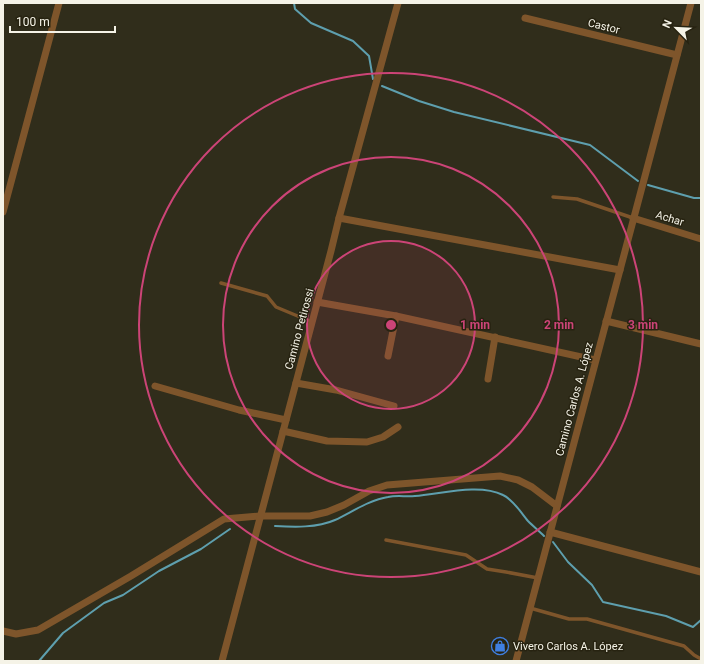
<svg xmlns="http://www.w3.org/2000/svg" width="704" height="664" viewBox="0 0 704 664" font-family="Roboto,sans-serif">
	<rect width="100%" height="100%" fill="#302d1b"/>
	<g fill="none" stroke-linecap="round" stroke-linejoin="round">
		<g stroke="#5e9fae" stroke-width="2">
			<path d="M294 3 295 9 311 23 353 41 369 56 373 79"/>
			<path d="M382 86 419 101 454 112 590 145 638 181"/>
			<path d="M648 185 694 198H701"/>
			<path d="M275 526C294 527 317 528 335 520 352 512 369 500 388 497 397 495 406 497 415 496 441 494 479 483 503 495 514 500 521 513 528 521 533 526 539 531 544 536"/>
			<path d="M553 542 568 562 592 585 603 602 666 616 693 627 701 620"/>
			<path d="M39 661 63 633 104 603 123 595 159 571 201 549 230 529"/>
		</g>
		<g stroke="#7e552b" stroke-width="3.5">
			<path d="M553 197 577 199 633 218"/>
			<path d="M221 283 267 296 276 307 312 322"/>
			<path d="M386 540 466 555 487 569 506 572 538 578"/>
			<path d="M530 608 569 619H587L684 646 694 655 701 659"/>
		</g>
		<g stroke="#7e552b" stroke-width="7">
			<path d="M525 18 677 55"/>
			<path d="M3 212 59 3"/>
			<path d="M339 218 620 270"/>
			<path d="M633 218 701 239"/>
			<path d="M317 302 396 316 595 360"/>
			<path d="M606 321 701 344"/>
			<path d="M388 356 396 316"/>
			<path d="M488 379 495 337"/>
			<path d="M296 383 336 390 394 406"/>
			<path d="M155 386 239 410 286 420"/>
			<path d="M283 431 327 441 367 442 383 437 398 427"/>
			<path d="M550 532 701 572"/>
			<path d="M3 631 16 634 38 630 131 576 224 519 260 516H310L327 512 344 505 369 491 387 485 500 476 518 480 532 487 557 506"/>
			<path d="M222 661 331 251 339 218 398 3"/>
			<path d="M516 661 691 3"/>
		</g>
	</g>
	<circle cx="391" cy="325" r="84" fill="#c47" fill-opacity=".12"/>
	<g fill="none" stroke="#c47" stroke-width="2">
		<circle cx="391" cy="325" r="84"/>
		<circle cx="391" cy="325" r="168"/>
		<circle cx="391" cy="325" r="252"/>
	</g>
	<defs>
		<g id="shop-ring" transform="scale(0.9)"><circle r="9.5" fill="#272311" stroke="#3f7fe0" stroke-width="1.5"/><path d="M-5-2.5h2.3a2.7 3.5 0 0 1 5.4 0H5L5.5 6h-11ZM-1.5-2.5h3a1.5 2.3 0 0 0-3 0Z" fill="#3f7fe0"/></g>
	</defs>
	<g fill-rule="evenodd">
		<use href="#shop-ring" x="500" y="646"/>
	</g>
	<g text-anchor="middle" stroke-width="3" stroke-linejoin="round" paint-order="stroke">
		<g font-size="11" fill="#f5f3e7" stroke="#272311">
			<text transform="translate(604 26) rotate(14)" y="4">Castor</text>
			<text transform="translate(670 218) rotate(17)" y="4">Achar</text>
			<text transform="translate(299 329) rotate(-75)" y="4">Camino Petirossi</text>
			<text transform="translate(574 399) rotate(-75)" y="4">Camino Carlos A. López</text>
		</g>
		<g font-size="11" fill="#f5f3e7" stroke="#272311" text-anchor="start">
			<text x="513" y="650">Vivero Carlos A. López</text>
		</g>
	</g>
	<circle cx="391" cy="325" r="6" fill="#c47" stroke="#272311" stroke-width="2"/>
	<g font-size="12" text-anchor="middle" font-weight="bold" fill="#c47" stroke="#272311" stroke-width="3" stroke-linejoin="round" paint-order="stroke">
		<text x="475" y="329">1 min</text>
		<text x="559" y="329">2 min</text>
		<text x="643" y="329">3 min</text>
	</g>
	<rect width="704" height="664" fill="none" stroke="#f5f3e7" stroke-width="8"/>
	<g transform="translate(676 28) rotate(294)" stroke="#272311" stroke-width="3" paint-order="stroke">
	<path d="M0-3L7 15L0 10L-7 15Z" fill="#f5f3e7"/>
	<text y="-6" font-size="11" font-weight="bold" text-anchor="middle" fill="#f5f3e7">N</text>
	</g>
	<path d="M10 26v6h105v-6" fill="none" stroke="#f5f3e7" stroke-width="2"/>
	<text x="16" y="26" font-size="12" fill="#f5f3e7" stroke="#272311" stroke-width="3" paint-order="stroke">100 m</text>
</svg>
